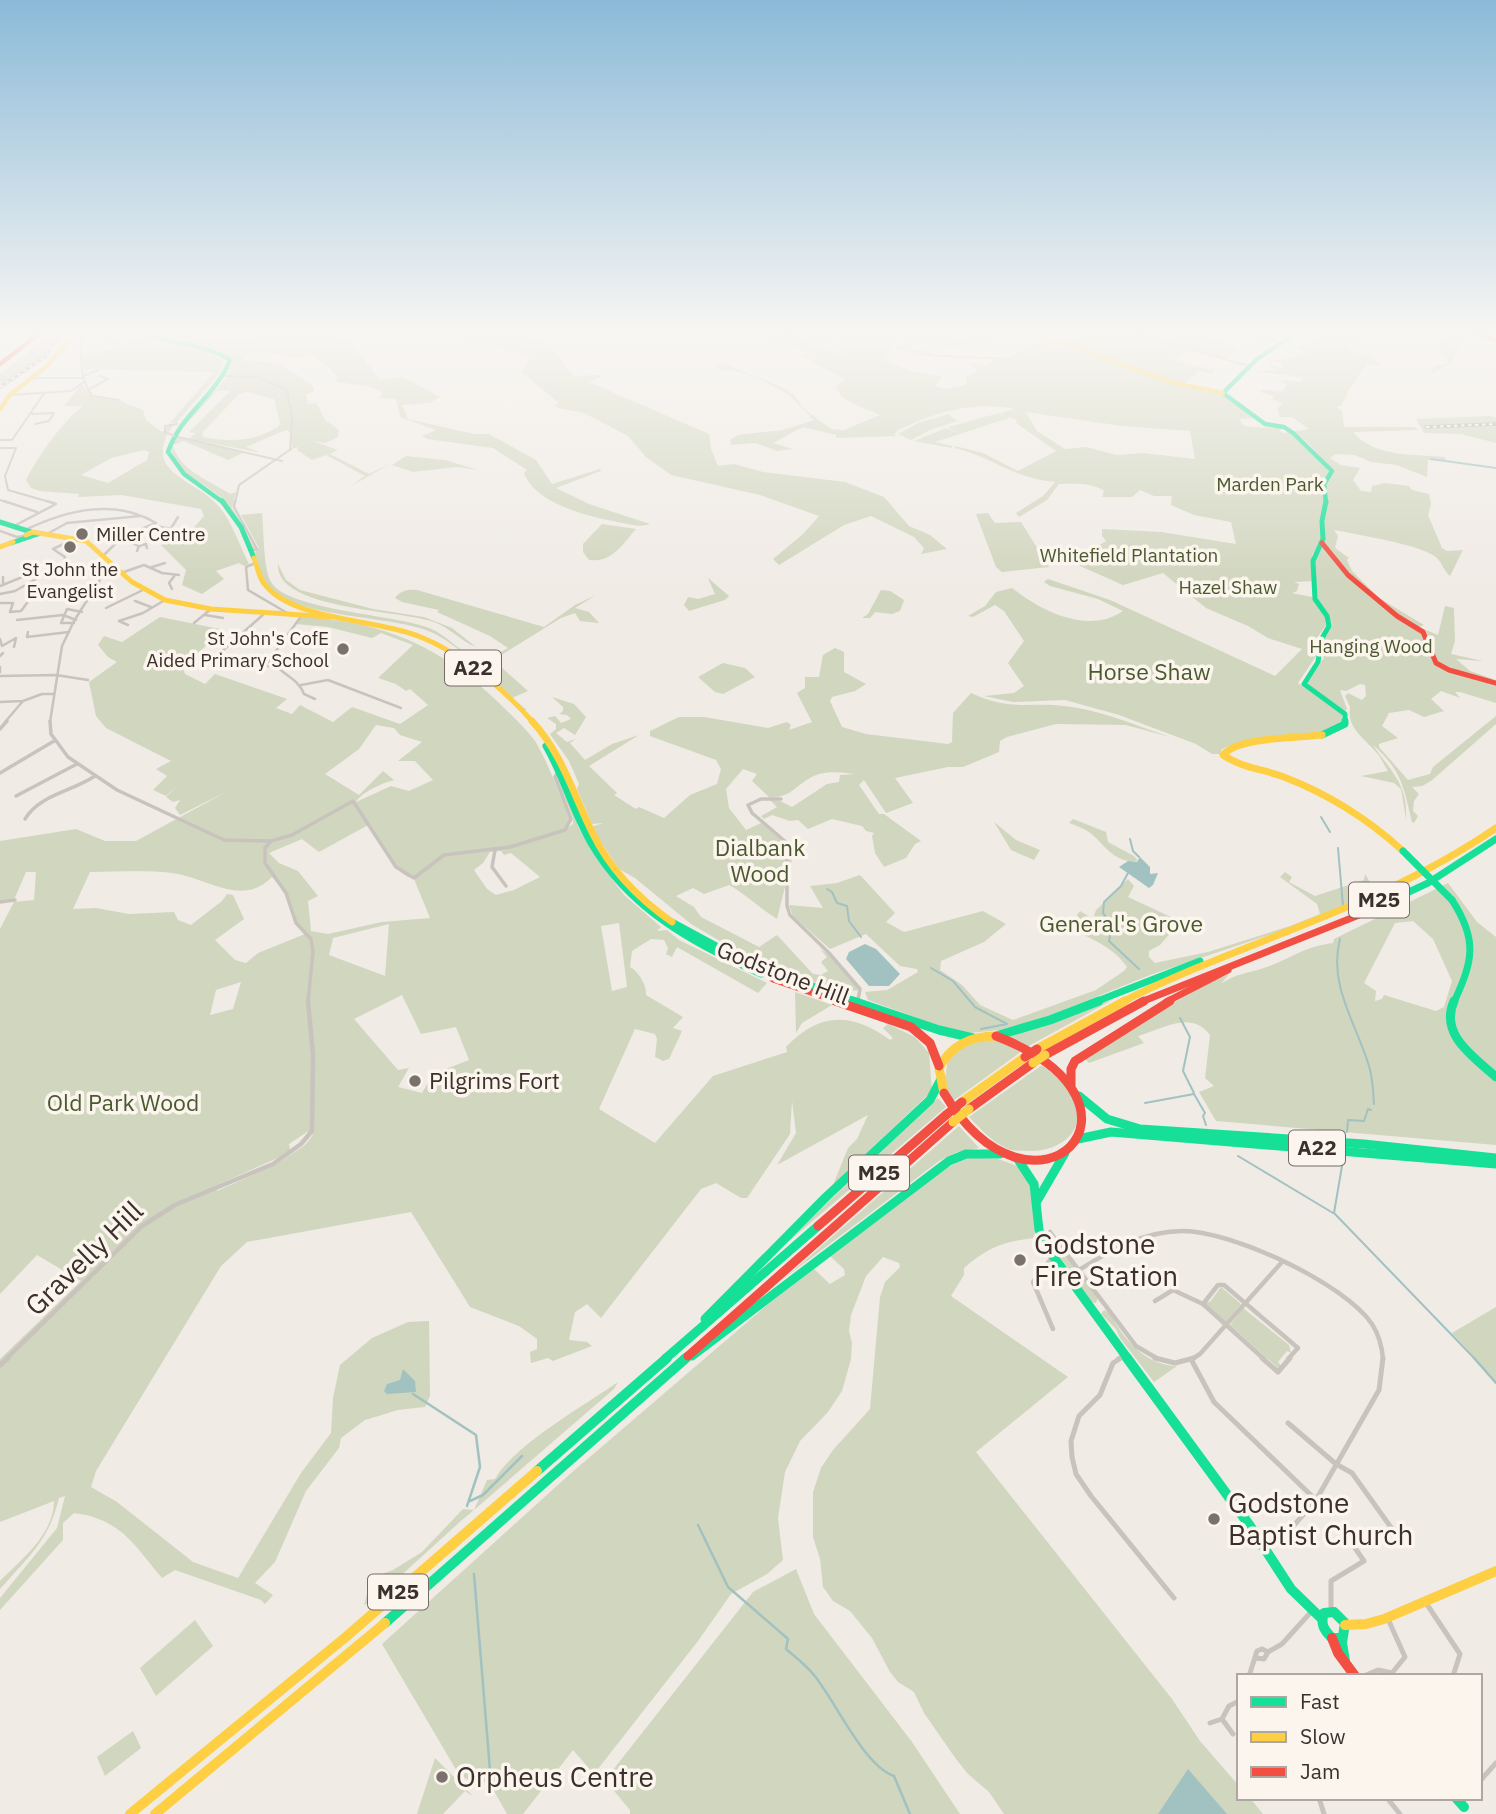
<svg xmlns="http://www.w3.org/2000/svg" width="1496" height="1814" viewBox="0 0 1496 1814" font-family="'IBM Plex Sans',sans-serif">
	<rect width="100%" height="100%" fill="#f0ebe5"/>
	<g fill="#d1d6bf" fill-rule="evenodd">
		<path d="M129 330 152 343 207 350 223 361 220 373 176 423H170L214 372 83 369V355L127 346 136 337Z"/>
		<path d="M141 330H147L149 335 180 330C198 342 239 342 258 334L260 330C286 330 325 324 348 341 360 350 370 369 380 380L403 377 440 397 430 403 402 405 408 419 474 434H489L536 460 552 484 600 469 601 471 556 488 589 504 650 524C639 528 629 524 618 522 590 517 535 504 524 473L527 470 493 448 427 439 422 436 436 430 400 417 396 399 379 398 383 393 371 387 333 381 339 378 323 362 312 356 295 359 274 353H241L245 361C276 359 290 369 314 387L313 392 306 394 308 404 317 403 325 420 339 430 338 437 325 443 313 441 338 450 330 454 369 474 390 464 351 486 365 476 326 455 312 460 297 450 298 447 292 449 290 432 286 430 246 447 259 452H257L189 439 205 424 195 433 189 432 231 390 217 391 175 436C180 410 229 391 232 362 214 332 165 354 141 330ZM247 392 274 399 280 423 278 427C253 442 230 442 203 437L202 433 239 394Z"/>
		<path d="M446 330H513L549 345 574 376 599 375 601 377 589 382 709 434 711 449 718 466 734 464 763 472 845 482 884 497 909 526 930 535 947 549 921 554 924 548 914 537 871 516 844 525 779 565 773 559 803 534 819 516 760 495 671 475 646 457 628 436 584 413 558 408 555 405 559 403 521 372 530 359C503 345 474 343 446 330Z"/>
		<path d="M754 330 787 337 769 330 825 335 832 339 820 338 823 341H820L802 334H795L839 354 845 353 833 346 838 344 848 348 837 341 839 340 860 348 871 346 862 341 831 337 868 340 894 348 884 355 885 360 910 371 942 377 935 386 946 389 966 385V377L978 370 968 362 986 366 996 358 1013 360 1023 352 1042 357 1025 351 1044 344 1059 345 1081 335 1068 330H1225L1209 339 1239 348 1225 360 1190 351 1174 360 1214 370 1212 374 1199 371 1182 386 1223 395 1255 418 1239 419 1243 425C1256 429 1269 427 1283 428L1279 431 1284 433 1309 429 1292 417H1280L1277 409 1282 403 1272 399 1275 396 1260 392 1262 389 1282 392 1287 384 1280 382 1282 380 1301 382 1304 378 1256 371 1279 370 1270 367 1271 365 1282 368 1284 364 1268 360C1280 360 1296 359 1307 352L1297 349 1301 346 1314 349 1318 346 1310 343 1316 338 1298 330 1316 332 1312 330C1330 330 1351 327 1366 335L1352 340 1340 339 1346 342 1347 348 1374 358 1381 366 1367 364 1349 390 1341 406 1336 407 1342 411 1344 427H1414L1419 430 1353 432C1375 458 1415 454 1445 457L1447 462 1428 460 1427 477 1397 465 1371 462 1355 455 1336 454 1330 458 1341 465 1360 468 1353 480 1361 491 1371 492 1372 486 1385 483 1409 486 1412 490 1429 494 1431 504 1428 515 1442 548 1447 551 1463 550 1450 576C1444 571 1442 563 1437 558 1424 545 1354 534 1334 530L1338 536 1335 548 1349 558 1347 560 1352 571 1379 598 1424 625 1419 627 1438 635 1445 606 1454 608 1455 641 1451 654 1483 661 1456 659 1470 671 1496 680 1469 675 1438 663 1427 635 1397 615 1355 581 1395 616 1423 634 1437 664 1496 684V703L1460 692H1455L1460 698 1441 691 1431 699 1444 711 1424 717 1409 710 1389 713 1382 726 1398 738 1379 744V747L1408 780 1430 774 1433 767 1496 716V724L1431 781 1422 786 1412 787 1419 794 1414 801 1413 811 1418 816 1414 823 1412 822C1404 788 1401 769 1373 745 1390 771 1408 783 1406 819L1401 789 1394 783 1361 776 1388 771C1384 765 1381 757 1376 752 1362 736 1347 728 1350 707L1345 696 1348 693 1362 700 1366 696 1365 685 1360 684 1346 691 1340 690 1347 709 1344 712 1314 691 1307 682 1324 658 1322 643 1332 626C1330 615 1324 611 1319 601 1313 588 1312 557 1321 546L1324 547C1323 526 1328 504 1325 484L1334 473 1309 444 1295 433 1331 474 1325 478 1322 486 1326 496 1321 520 1322 539 1312 555 1313 581 1294 582 1299 584 1297 591 1292 593 1312 597 1325 617 1326 625 1315 641 1316 656 1298 683 1342 714V724C1308 749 1258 731 1222 749L1220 754H1212L1196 744 1119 715 1065 700 1013 702 984 696 1014 693 1024 686 1008 663 1024 641 1004 611 995 605 973 617 968 616 985 606 996 592 1012 588C1041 611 1088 635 1123 611L1098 599 1050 586 1044 582 1048 579 1110 600 1275 676 1302 649 1268 638 1248 626 1206 608 1163 573 1123 585 1071 562 1106 541 1102 536V529L1161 532 1236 544 1231 522 1194 515 1171 505 1172 496H1154L1140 490 1132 497H1102L1104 491C1092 482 1073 484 1059 484L1047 500 1019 517 1016 513 1043 496 1055 482C1011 478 991 456 954 448L955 446 983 453 1018 471 1056 451 1016 423 1017 420 1007 416 1009 418 935 442 953 446 951 448 914 441 946 428 957 433 948 427 999 413 1004 416 1001 413 1015 409C972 401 937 412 898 430L894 435 897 436 836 438V435L803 427 773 443 793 449 777 451 755 443 731 445 730 440 738 435 783 430 814 420 789 395 760 379 730 369 726 371 715 367 722 363 784 388 795 396 804 409 831 429 844 430 880 415 850 402 841 396 835 386 846 380 801 355H809L807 352 785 342 767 338 770 334ZM1026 412 1122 426 1190 431 1195 459 1143 453 1117 455 1086 447 1065 449 1037 431Z"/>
		<path d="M794 330H958L950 336 962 339 976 335 978 332 976 330H997L978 337 996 342 994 343 975 341 947 349 925 339 910 347H902L935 353 919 356 894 347 911 342 913 335 894 338 893 345 866 338 854 331 848 336Z"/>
		<path d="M1447 334 1466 337 1450 364 1431 373 1435 366 1446 364 1449 361 1436 345Z"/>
		<path d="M52 336H56L43 356 0 385V374Z"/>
		<path d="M82 384 92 397 119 401 143 410 146 420 162 432 168 425 174 424C138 475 198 478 221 509 233 525 240 546 249 564L244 566 239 563 216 571 224 579 202 594 182 585 186 570 161 545 190 532 204 516 201 509 122 495 78 497 79 494 40 491 31 488 26 480C39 455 61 423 83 406H64ZM144 450 149 452 147 460 108 483 81 475 111 458Z"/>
		<path d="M948 414 958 421 930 430 911 440 898 434 918 423Z"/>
		<path d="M1490 416 1496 418V423L1425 426 1496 425V443L1461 434 1424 433 1416 419Z"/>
		<path d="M173 437 245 452 228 460 184 441 173 445C179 471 211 481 230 494L236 492 232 508 255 548 252 550C244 534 236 514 224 501 206 480 162 472 173 437Z"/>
		<path d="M406 456 445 460 478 470 456 467 413 472 392 465Z"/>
		<path d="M262 513C264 530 263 568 271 582 286 610 398 615 429 628 448 635 465 658 483 662L508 648 490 636 437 612 439 610 402 602 395 598C400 591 408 589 417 590L544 627 575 605 596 595 575 608 589 612 599 623 580 621 575 613 561 618 493 660 528 691 512 698 527 710H522C495 684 467 650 433 633 395 614 288 620 265 582 260 574 258 561 255 552L259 548 241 515Z"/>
		<path d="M988 513 995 523 1021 522 1049 567 1002 572 996 567 976 514Z"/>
		<path d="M602 524 636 529C622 545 612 563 589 560L583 552V544Z"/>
		<path d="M278 564 286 580 300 590 373 609 424 617 452 628 476 647C461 641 450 628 434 622 402 610 275 610 278 564Z"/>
		<path d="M708 578 729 596 725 600 689 611 684 605 688 597 698 599 715 594Z"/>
		<path d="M881 590 890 591 904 600 900 611 892 614 875 612 870 618H862L868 614Z"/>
		<path d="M160 617 225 630 182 666 185 674 205 684 215 674 287 699 276 708 292 714 300 705 333 722 352 707 400 724 428 705 410 689 406 691 396 684 378 678 413 645 381 633 372 638 328 627 296 624 302 617C383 621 440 646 498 702 510 714 525 727 535 741 550 766 558 792 570 819L563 831 573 824V818L557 779 559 776 569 797 578 827 596 858 624 895 661 927 657 931 667 930 679 940 767 983 758 993 677 947 672 957 666 954 668 948 664 940 651 939 632 951 630 967C639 972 647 986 646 995L683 1017 673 1028 682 1031 669 1059 663 1061 655 1057 657 1039 655 1034 635 1029 599 1109 655 1143 713 1076 787 1052 786 1047C819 1012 852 1012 890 1040L893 1038 883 1028 888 1024 915 1037 929 1053 932 1091 833 1185 848 1148 857 1139 868 1115 777 1165 796 1133 792 1101 790 1134 747 1198H741L716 1183 701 1189 601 1318 587 1304 575 1312 569 1340 587 1342 592 1346 553 1361 548 1358 531 1363 530 1352 537 1349V1339L519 1326 470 1307 411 1212 247 1242 221 1266 96 1471 91 1487 117 1502 193 1562 238 1578 301 1473 331 1433 333 1398 340 1365 372 1338 408 1322 429 1321 430 1396 425 1407 398 1410 365 1420 341 1438 339 1448 306 1491 275 1562 255 1583 273 1595 265 1604 261 1600 175 1570 162 1578C133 1544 121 1519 74 1513L63 1523V1540L0 1610V1598L57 1528 65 1496 59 1498C49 1541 28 1557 0 1589V1581C22 1559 54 1534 54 1501L0 1522V1359L81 1281 37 1255 0 1294V929L14 902 34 900 36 872H26L14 900 0 901V841L76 829 105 841H136L228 791 180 815 175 808 180 800 173 802 166 797 177 786 166 796 153 790 167 776 156 769 171 761 106 728 96 716 89 682 117 662 108 657 98 645 104 636 122 642ZM376 725 394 728 400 735 422 742 398 761H415L433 780 409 791 391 786 356 802C362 792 382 783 394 780L383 771 359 795 325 774 359 749ZM370 824C381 842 392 874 414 879L430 918 382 922 328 934 311 931 308 901 318 896 298 871 279 863 269 853 302 839 319 852ZM501 851 504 855 511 853 540 877 514 890 496 895 487 889 474 870 483 863 490 852ZM90 872C117 872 145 870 172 873 206 877 242 908 272 877L286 893 296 923 305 934 258 953 246 963 235 960 215 940 244 919 233 895 227 894 222 901 191 925 178 920 174 912 129 914 96 908 73 909ZM619 923 627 987 612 991 601 926ZM389 924 385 976 329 955 333 938ZM241 982 233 1009 210 1015 216 990ZM402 995 421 1034 456 1027 469 1060 433 1074 422 1093 398 1087 409 1068 398 1070 354 1019ZM307 1132 313 1135 305 1145 275 1165 217 1191 215 1186 291 1152 289 1144Z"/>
		<path d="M835 648 844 652V672L866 684 855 691 832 697 830 701 842 727 866 734 948 744 952 742 953 713 971 693C1013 713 1032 700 1072 707 1105 712 1138 726 1170 737L1126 725 1056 724 1007 737 1000 741 999 752 963 767H948L895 778 913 803 886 813 864 780 859 785 879 814H884L921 841 915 844 906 858 884 867 875 853 872 836 874 833 866 831 862 826 832 819 808 829 798 820 790 821 772 815 764 819 761 816 777 807 770 800 780 801 792 807 827 784 839 782 840 775 855 774C841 772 822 770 810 778 791 789 794 795 770 798L752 781 757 774 743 769 726 789 729 808 746 830 761 823 794 851 777 919C759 908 747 895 729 885L704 894 693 888 676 896 694 907 701 917 759 947 777 935 813 974 821 975 828 971 821 962 827 957 820 949 828 954 859 990C847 994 779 973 766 964L761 965 691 924 635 878 619 869 591 827 603 823 592 824 577 789 579 784 569 761 550 734 556 729V724L547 718 555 716 561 723 571 719 567 715 559 714 563 711V707L552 697 574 704 586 717 575 735 564 728 556 733 567 742 576 739 570 743 585 760 612 744 639 735 589 766 617 793 614 795 636 809 639 807 664 818 690 795 717 784 721 769 716 760 650 736V731L679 717H704L768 728 787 722 791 725 789 730 812 722 797 693 805 688V677H819L823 655Z"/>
		<path d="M723 663 745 668 755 677 723 694 715 692 698 677Z"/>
		<path d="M1073 819 1106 832 1108 842 1134 856 1138 861C1118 864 1107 849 1095 837 1088 830 1078 826 1069 823Z"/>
		<path d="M994 822 1016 840 1040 850 1034 860 1011 850Z"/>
		<path d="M1420 870 1422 872 1410 879 1323 917 1150 975 1019 1028 961 1034 868 1000 865 992 887 990 918 972 917 969 900 966 866 934 830 949 793 916 789 905 823 908 810 886 837 883 860 875 895 913 886 922 904 932 983 911 1006 924 984 942 941 961 940 970 962 985 980 1005 1013 1020 1096 990 1124 971 1127 967C1115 949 1096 941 1078 932L1084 927 1077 915 1080 911 1093 919 1096 910 1128 879 1134 886 1128 897 1175 919 1174 923 1178 924 1160 945 1149 951V957L1155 963 1208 952 1290 926 1320 914 1317 904 1280 877 1285 872 1292 877 1289 882 1315 896 1364 880 1365 874 1376 892Z"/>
		<path d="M1448 883 1477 922 1496 937V1145L1216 1121 1199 1092 1214 1086 1205 1078 1210 1035C1191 1010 1165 1028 1138 1036L1144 1043 1089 1063 1084 1058 1132 1027 1206 984 1229 974 1221 984C1234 974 1249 973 1264 968 1291 959 1302 947 1333 943L1334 939ZM1413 921 1433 939 1452 981 1444 1007 1436 1011 1384 995 1382 999 1375 1001 1376 991 1364 983 1395 923Z"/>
		<path d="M795 992 832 1005 802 1023 796 1033Z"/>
		<path d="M1114 999 1027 1047 1002 1036Z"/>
		<path d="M991 1039 1003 1041 1022 1051 953 1101 944 1084 948 1060 967 1044Z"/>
		<path d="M1042 1065C1054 1075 1068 1085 1075 1100 1087 1131 1060 1151 1032 1151 1024 1150 1013 1152 1006 1148 991 1141 981 1129 969 1117Z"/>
		<path d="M938 1098 946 1107 788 1242 787 1241Z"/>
		<path d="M959 1126 979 1148 957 1152 939 1161 786 1277Z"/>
		<path d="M970 1157 998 1159 1023 1168 1031 1185 1035 1238C1004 1241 987 1248 964 1268V1275L951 1296 1068 1377 976 1452 1172 1699 1200 1741 1239 1786V1798H1250L1263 1814H1004L989 1792 968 1774 956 1759 924 1713 914 1692 898 1682 890 1672 872 1638 850 1611 833 1601 823 1587 820 1559 813 1537V1492L821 1468 833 1450 870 1409 880 1297 885 1282 900 1267 899 1263 883 1257 866 1276 851 1315 849 1331 852 1343 851 1359 842 1391 828 1412 800 1441 785 1472 778 1518 783 1560 767 1574 731 1594 698 1641 594 1774 573 1750 523 1814H507L489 1782 475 1785 458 1773 382 1644 570 1474 772 1301 814 1269 830 1284 845 1275 844 1269 830 1256 942 1170Z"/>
		<path d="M1052 1237 1098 1297 1096 1303 1091 1302 1047 1238Z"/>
		<path d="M1221 1287 1241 1304 1226 1322 1206 1306 1205 1301 1210 1302Z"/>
		<path d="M1496 1307V1381L1452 1333Z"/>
		<path d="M1243 1308 1289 1345 1291 1353 1287 1351 1278 1362 1281 1366 1278 1368 1230 1325Z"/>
		<path d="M1104 1310C1112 1314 1113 1320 1118 1327 1132 1348 1150 1365 1177 1366L1154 1382 1120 1338 1116 1329 1101 1314Z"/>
		<path d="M618 1382 614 1389 474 1510 462 1520 374 1600 364 1605 368 1590 376 1576 393 1570 422 1552 463 1509 474 1510 487 1480 495 1479C514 1445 585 1405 618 1382Z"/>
		<path d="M796 1569 814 1614 912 1742 960 1814H630V1810L605 1780 753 1592Z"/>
		<path d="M195 1620 213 1646 156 1696 140 1668Z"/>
		<path d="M133 1731 141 1748 105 1776 97 1757Z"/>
		<path d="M435 1758 473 1796 465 1791 443 1814H417Z"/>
	</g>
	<g fill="#a1c2c1">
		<path d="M1140 857 1150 867V874L1158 873 1153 885 1149 888 1119 867 1128 861 1137 862Z"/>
		<path d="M865 944 876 949 900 974 889 986H869L846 959 849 952Z"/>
		<path d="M403 1369 415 1381 416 1392 387 1394 384 1391 387 1384 400 1380Z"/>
		<path d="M1188 1769 1227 1814H1158Z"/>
	</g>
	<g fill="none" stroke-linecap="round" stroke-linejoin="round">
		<g stroke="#a1c2c1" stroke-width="2">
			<path d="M1431 459 1496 468"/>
			<path d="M1321 817 1330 832"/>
			<path d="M1130 839 1133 851 1139 857"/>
			<path d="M1338 848 1343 906"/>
			<path d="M1128 873 1121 886 1104 902 1103 913 1112 924 1109 941 1139 969"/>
			<path d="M827 889 832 892 837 903 847 906 849 921 861 937"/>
			<path d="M1340 939C1328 985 1356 1023 1369 1066 1373 1079 1373 1091 1374 1104"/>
			<path d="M931 968 953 981 975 1007 1007 1024 981 1029"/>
			<path d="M1180 1018 1190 1037 1183 1071 1194 1093"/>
			<path d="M1145 1103 1194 1094 1205 1113 1203 1116 1206 1125"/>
			<path d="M1347 1132 1348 1120 1364 1121 1368 1109 1371 1110"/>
			<path d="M1238 1156 1333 1213"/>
			<path d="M1342 1166 1334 1213 1475 1359"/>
		</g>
		<g stroke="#a1c2c1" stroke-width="2.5">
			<path d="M1474 1358 1496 1383"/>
			<path d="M413 1394 476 1435 480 1467 467 1506"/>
			<path d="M470 1501 483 1495 522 1456"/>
			<path d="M698 1525 728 1587 788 1639 786 1649C795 1657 806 1665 814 1675 836 1702 864 1766 894 1776L910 1814"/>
			<path d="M474 1574 492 1795"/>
		</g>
		<g stroke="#c9c3be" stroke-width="2">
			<path d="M82 330C81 354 78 375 92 396L120 400"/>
			<path d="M107 330 113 343"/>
			<path d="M1122 330 1249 366"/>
			<path d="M1229 330 1280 343"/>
			<path d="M113 343H116L117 344 110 345Z"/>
			<path d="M924 355 1010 359 1033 346 1057 342"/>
			<path d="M83 376 98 370"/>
			<path d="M225 376 258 377 287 390 292 417 290 450"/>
			<path d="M32 378H83"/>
			<path d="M88 390 108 379 100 376"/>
			<path d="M10 395 71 391 84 382"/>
			<path d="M29 414 54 413 49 421 35 424"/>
			<path d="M165 432V426L177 424"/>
			<path d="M174 436 282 461"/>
			<path d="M0 440H12L45 392"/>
			<path d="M0 448H16L5 476 8 490 53 503"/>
			<path d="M0 500 9 503"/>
			<path d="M235 503 239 485 291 449"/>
		</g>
		<g stroke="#c9c3be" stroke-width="2.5">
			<path d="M4 501 37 512"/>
			<path d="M235 501 234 507 257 549 251 551"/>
			<path d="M14 526 56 504 47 501"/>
			<path d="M156 526 171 529"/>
			<path d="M25 530C67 510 114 498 156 523L122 537 104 555"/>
			<path d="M0 531 17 537 24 536"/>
			<path d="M168 533 178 517"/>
			<path d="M47 534 67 523 140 516"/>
			<path d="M121 538 139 546 137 551"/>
			<path d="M139 546 146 544 147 548"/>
			<path d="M253 564 246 567 248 590 289 614"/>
			<path d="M152 567 165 563"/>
			<path d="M121 573 144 565 162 573 179 575"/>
			<path d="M3 577V585"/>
			<path d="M0 586 37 571"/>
			<path d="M172 589 169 583 175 575"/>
			<path d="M0 594 15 591 64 563 65 557 53 549 74 539"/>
			<path d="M135 601 151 607"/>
			<path d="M0 603H13L10 612 21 611 27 603"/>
			<path d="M106 608 143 590"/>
			<path d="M265 613 213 659 275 667"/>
			<path d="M205 615 223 618"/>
			<path d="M17 620 63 615 76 620"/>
			<path d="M74 623H61L67 609 82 612"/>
			<path d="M194 623 211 609"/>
			<path d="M128 625 119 621 143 613 165 600"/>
			<path d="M28 632 27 637 69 632"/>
			<path d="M0 639 2 646 16 638 14 647"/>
			<path d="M0 656 3 653"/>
			<path d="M271 658 302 615"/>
			<path d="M266 666 271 658C278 674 298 677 304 694L315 699"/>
			<path d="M0 667V672"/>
			<path d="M0 676 56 675 88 680"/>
			<path d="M301 685 328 680 401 708"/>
			<path d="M0 702 23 701 42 694H53"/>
			<path d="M5 722 23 701"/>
			<path d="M50 722 62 646 74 621 108 567 113 566"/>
		</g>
		<g stroke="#c9c3be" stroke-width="3.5">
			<path d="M50 721 51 734 68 757 117 790 224 840 271 841"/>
			<path d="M0 729 7 721"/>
			<path d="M0 773 54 741"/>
			<path d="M16 796 77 764"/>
			<path d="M781 799H761L748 805 752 813 787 843V906L790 915 829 953 860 989 858 1000"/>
			<path d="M25 819C39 795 71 792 95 776"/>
			<path d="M265 848 271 841 292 835 353 801 396 867 414 878 444 855 510 847 565 830 571 819 555 777 558 772"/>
			<path d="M265 848V863L286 893 296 923 311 939 313 952 308 1002"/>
			<path d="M495 850 492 867 506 886"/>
			<path d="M0 902 15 900"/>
		</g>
		<g stroke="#c9c3be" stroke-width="4.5">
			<path d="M1050 1232 1136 1346 1158 1359"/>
			<path d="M1053 1256 1033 1282 1053 1329"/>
			<path d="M1079 1270C1111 1250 1144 1231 1183 1231 1232 1231 1344 1283 1372 1324 1379 1335 1382 1347 1383 1359"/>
			<path d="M1155 1301 1173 1290 1203 1304"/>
			<path d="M6 1359 142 1226 175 1205 273 1164 301 1144 312 1131 313 1054 308 1001"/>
			<path d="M1118 1359 1126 1354"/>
			<path d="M1192 1359 1200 1354 1282 1262"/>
			<path d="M1264 1359 1203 1304 1218 1285H1224L1298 1348 1288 1359"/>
		</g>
		<g stroke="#c9c3be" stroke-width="5">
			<path d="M1121 1358 1113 1363 1100 1395 1079 1416 1071 1441 1072 1457 1076 1474 1091 1496 1174 1598"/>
			<path d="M1155 1358 1175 1363 1194 1358"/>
			<path d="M1262 1358 1278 1372 1290 1358"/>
			<path d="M1192 1361 1214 1402 1316 1500 1289 1531 1264 1545"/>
			<path d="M0 1365 8 1358"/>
			<path d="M1288 1423 1336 1464 1352 1473 1395 1533"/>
			<path d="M1316 1500 1379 1390 1383 1358"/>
			<path d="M1426 1603 1460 1654 1453 1676"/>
			<path d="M1331 1609V1581L1364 1561 1355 1548"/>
			<path d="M1256 1658 1264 1659 1268 1652 1282 1644 1311 1612"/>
			<path d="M1249 1676 1257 1651 1262 1649 1268 1652"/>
			<path d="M1364 1676 1378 1670 1392 1673 1405 1657 1388 1619"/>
			<path d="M1210 1723 1222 1719"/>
			<path d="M1233 1734 1222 1719 1229 1706 1239 1701"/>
			<path d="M1480 1781 1496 1763"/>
			<path d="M1319 1798 1324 1814"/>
			<path d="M1387 1798 1400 1814"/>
		</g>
		<g stroke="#16e098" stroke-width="4.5">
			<path d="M139 330C168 347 202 341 230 360 216 396 180 415 168 452L184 474 224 503"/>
			<path d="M1293 330 1290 337 1257 359 1223 393 1265 424 1284 427 1293 433 1332 471 1324 484 1326 503"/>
		</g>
		<g stroke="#16e098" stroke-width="5">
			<path d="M222 501 241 527 254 558"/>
			<path d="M1326 501 1322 521 1323 539 1313 561 1315 599 1327 616 1329 626 1321 640 1318 662 1304 684 1345 714V722"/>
			<path d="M0 522 31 532"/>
			<path d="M11 543 38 534"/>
		</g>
		<g stroke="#16e098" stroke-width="7">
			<path d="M1322 735 1345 724V721"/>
			<path d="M546 746C564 777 573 812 591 843 629 909 694 944 761 974"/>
			<path d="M1452 900C1478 940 1473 961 1454 1002"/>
			<path d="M1364 913 1428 883 1496 839"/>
			<path d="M672 922 748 963 858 1002"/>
			<path d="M1095 1002 1200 961"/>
		</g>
		<g stroke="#16e098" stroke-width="9">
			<path d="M853 1001 939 1030 973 1038"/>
			<path d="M1454 1001C1439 1035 1474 1057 1496 1077"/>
			<path d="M999 1035 1050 1020 1099 1001"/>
			<path d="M1079 1096 1107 1119 1140 1129 1364 1144 1496 1158"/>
			<path d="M1078 1139 1111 1132 1496 1164"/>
			<path d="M1019 1161 1034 1184 1039 1230 1053 1256 1128 1359"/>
			<path d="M1037 1201 1065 1153"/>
			<path d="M705 1319 826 1197 930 1100 940 1081"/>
			<path d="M692 1356 949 1161 966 1154H1000"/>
			<path d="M665 1359 818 1226"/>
			<path d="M684 1359 688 1356"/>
		</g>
		<g stroke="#16e098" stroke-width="10">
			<path d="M1127 1358 1250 1526 1291 1589 1321 1618"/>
			<path d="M537 1471 667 1358"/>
			<path d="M385 1623 686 1358"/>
			<path d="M1342 1638H1332C1324 1630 1320 1624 1324 1613L1334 1612 1345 1623 1342 1643 1345 1661"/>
			<path d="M1456 1798 1464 1807"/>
		</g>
		<g stroke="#ffcf43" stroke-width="4.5">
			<path d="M1025 330 1174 383 1223 393"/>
			<path d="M0 333 1 330"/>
			<path d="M0 409 10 395 48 365 77 330"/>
		</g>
		<g stroke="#ffcf43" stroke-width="5">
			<path d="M26 535 33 532 86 541 132 582 165 600 211 609 331 617"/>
			<path d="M0 547 13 542"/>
			<path d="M254 558C258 568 259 580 267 587 297 621 379 619 423 638 466 656 503 689 533 722"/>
		</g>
		<g stroke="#ffcf43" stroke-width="7">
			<path d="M532 721C563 755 573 794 593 834 611 871 639 899 672 922"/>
			<path d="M1322 735C1298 738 1238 737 1223 755 1242 768 1263 769 1284 777 1328 794 1368 819 1403 851"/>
			<path d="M1122 1002C1247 939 1378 909 1496 828"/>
		</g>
		<g stroke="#ffcf43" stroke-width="9">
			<path d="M1037 1049 1125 1001"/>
			<path d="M944 1093 939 1068C951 1045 971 1036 996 1036"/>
			<path d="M962 1102 1025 1057"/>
		</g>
		<g stroke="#ffcf43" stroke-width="10">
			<path d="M1345 1625 1366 1624 1384 1619 1496 1571"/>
			<path d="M130 1814 347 1636 537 1471"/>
			<path d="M155 1814 385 1623"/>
		</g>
		<g stroke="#f24e42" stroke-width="4.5">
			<path d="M1464 330 1496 340"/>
			<path d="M0 364 44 330"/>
		</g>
		<path stroke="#f24e42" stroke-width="5" d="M1322 543 1348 575 1397 616 1423 632 1436 663 1449 670 1496 683"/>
		<g stroke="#f24e42" stroke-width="7">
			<path d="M773 979 840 1002"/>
			<path d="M1141 1002 1364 913"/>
			<path d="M1166 1002 1228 970"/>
		</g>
		<g stroke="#f24e42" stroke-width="9">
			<path d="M835 1001 911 1027 930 1043 939 1066"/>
			<path d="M1045 1055 1144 1001"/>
			<path d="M1071 1085V1069L1075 1061 1170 1001"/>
			<path d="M944 1093C1033 1243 1174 1105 996 1036"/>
			<path d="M969 1109 1033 1063"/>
			<path d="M818 1226 946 1115"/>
			<path d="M688 1356 953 1122"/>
		</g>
		<path stroke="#f24e42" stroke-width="10" d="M1332 1638 1338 1653 1355 1676"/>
		<g stroke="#b1aca8" stroke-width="3.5">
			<g id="rail">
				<path d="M766 330 787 337"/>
				<path d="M0 387 46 356 62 330"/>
				<path d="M1426 427 1496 424"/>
			</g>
		</g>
		<use href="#rail" stroke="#fbf5ee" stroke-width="2" stroke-dasharray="3.5" stroke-linecap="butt"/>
		<path stroke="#c9c3be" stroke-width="2" d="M165 432 174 436"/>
		<path stroke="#16e098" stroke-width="7" d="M1403 851 1452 900"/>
		<g stroke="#ffcf43" stroke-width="9">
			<path d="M1033 1063 1045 1055"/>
			<path d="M953 1122 969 1109"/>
		</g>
		<g stroke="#f24e42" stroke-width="9">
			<path d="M1025 1057 1037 1049"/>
			<path d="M946 1115 962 1102"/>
		</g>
	</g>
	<linearGradient id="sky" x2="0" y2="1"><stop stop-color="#8bbad8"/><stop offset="0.57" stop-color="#f8f6f3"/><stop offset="1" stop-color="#f8f6f3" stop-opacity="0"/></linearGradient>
	<rect width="1496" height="584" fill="url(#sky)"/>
	<g fill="#7a716c" stroke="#fbf5ee" stroke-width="2.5">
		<circle cx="82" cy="534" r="7"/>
		<circle cx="70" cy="547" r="7"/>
		<circle cx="343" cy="649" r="7"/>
		<circle cx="415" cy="1081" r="7"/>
		<circle cx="1020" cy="1260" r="7"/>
		<circle cx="1214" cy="1519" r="7"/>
		<circle cx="442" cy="1777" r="7"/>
	</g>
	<g text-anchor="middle" stroke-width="7" stroke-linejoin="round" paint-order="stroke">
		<g font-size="19" fill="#4a5a2e" stroke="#fbf5ee">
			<text x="1270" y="491">Marden Park</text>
			<text x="1129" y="562">Whitefield Plantation</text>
			<text x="1228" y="594">Hazel Shaw</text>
			<text x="1371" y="653">Hanging Wood</text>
		</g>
		<g font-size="19" fill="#3b302b" stroke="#fbf5ee" text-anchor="start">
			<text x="96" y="541">Miller Centre</text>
			<text x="70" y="576" text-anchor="middle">St John the<tspan x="70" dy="22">Evangelist</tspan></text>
			<text x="329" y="645" text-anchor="end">St John's CofE<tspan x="329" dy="22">Aided Primary School</tspan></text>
		</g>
		<g fill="#fbf5ee" stroke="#756b66" stroke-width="2">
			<rect x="445" y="650.5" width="56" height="35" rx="5"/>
			<rect x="1349" y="882.5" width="60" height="35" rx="5"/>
			<rect x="1289" y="1130.5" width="56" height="35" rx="5"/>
			<rect x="849" y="1155.5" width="60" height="35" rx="5"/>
			<rect x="368" y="1574.5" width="60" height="35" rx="5"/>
		</g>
		<g font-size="21" font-weight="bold" fill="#3b302b">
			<text x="473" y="675">A22</text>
			<text x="1379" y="907">M25</text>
			<text x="1317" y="1155">A22</text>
			<text x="879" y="1180">M25</text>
			<text x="398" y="1599">M25</text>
		</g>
		<g font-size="23" fill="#4a5a2e" stroke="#fbf5ee">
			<text x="1149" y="680">Horse Shaw</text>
			<text x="760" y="856">Dialbank<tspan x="760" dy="26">Wood</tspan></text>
			<text x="1121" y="932">General's Grove</text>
			<text x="123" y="1111">Old Park Wood</text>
		</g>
		<g font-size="23" fill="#3b302b" stroke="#fbf5ee">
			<text transform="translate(783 973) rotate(21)" y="8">Godstone Hill</text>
		</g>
		<g font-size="23" fill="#3b302b" stroke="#fbf5ee" text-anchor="start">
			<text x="429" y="1089">Pilgrims Fort</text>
		</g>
		<g font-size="28" fill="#3b302b" stroke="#fbf5ee" text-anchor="start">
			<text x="1034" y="1254">Godstone<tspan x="1034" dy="32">Fire Station</tspan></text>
			<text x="1228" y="1513">Godstone<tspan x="1228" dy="32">Baptist Church</tspan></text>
			<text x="456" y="1787">Orpheus Centre</text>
		</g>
		<g font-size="28" fill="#3b302b" stroke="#fbf5ee">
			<text transform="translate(84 1258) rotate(-44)" y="10">Gravelly Hill</text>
		</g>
	</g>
	<rect x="1237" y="1674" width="245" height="126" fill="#fbf5ee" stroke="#aea6a0" stroke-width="2"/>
	<rect x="1251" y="1697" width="35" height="10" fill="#16e098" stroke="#aea6a0" stroke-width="2"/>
	<text x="1300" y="1709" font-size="21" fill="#3b302b">Fast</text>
	<rect x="1251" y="1732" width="35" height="10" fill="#ffcf43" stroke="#aea6a0" stroke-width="2"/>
	<text x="1300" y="1744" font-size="21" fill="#3b302b">Slow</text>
	<rect x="1251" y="1767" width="35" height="10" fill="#f24e42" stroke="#aea6a0" stroke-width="2"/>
	<text x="1300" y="1779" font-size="21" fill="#3b302b">Jam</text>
</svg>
